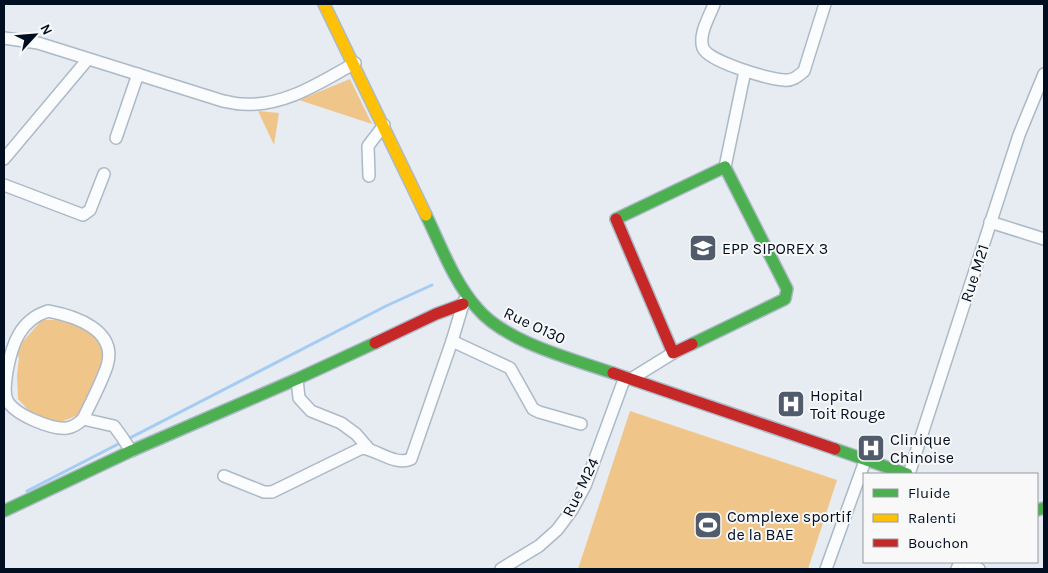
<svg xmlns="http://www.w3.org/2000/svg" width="1048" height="573" viewBox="0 0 1048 573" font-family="Karla,sans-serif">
	<rect width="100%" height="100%" fill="#e6ecf2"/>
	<g fill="#f0c58a">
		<path d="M350 79 372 124 299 100Z"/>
		<path d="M258 111 279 113 274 145Z"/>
		<path d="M42 320H70L94 335 104 348 103 370 81 414 58 423 36 418 18 399 17 375 19 358 16 349Z"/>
		<path d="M630 411 837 480 808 569H578Z"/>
	</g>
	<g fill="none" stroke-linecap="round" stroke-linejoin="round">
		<path stroke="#a5ccf3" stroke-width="3" d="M27 491 386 306 432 285"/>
		<g stroke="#acb9c7" stroke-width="14">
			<g id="street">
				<path d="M714 4C710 16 698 34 703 48 709 62 769 79 784 80 793 81 798 76 804 71L825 4"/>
				<path d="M4 38 38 43 223 101C230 102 236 104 243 104 284 107 321 82 355 63"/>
				<path d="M116 138 138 74"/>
				<path d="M4 159 88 59"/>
				<path d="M725 167 745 71"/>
				<path d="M369 176 368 146 384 125"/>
				<path d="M4 185 83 215 90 210 104 174"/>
				<path d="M990 222 1044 239"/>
				<path d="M48 311C75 316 118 330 107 366 101 384 91 402 83 419 78 424 74 427 67 428 53 430 14 415 7 400 3 391 6 381 7 371 12 344 20 320 48 311Z"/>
				<path d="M452 341 510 368 533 409 539 412 581 424"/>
				<path d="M297 379 299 398 311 411 341 423 356 434 369 449"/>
				<path d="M631 379 673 353"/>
				<path d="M83 419 114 426 122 437 131 451"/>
				<path d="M909 474 1019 135 1044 74"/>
				<path d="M224 476 264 492H272L362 448C378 450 395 466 411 459L452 341 464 301"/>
				<path d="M965 562 979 569"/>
				<path d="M501 569 539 546 557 530 572 510 585 486 625 377"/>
				<path d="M826 569 865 461"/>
				<path d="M957 569 960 562"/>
			</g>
		</g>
		<g stroke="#acb9c7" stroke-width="14">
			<g id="fast">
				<path d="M426 215C441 246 454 282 477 308 505 342 572 359 613 373"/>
				<path d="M616 219 725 167"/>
				<path d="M692 344 785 299 787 289 725 167"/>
				<path d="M835 449 907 474"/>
				<path d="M1037 510 1044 508"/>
				<path d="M4 511 131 451 297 379 375 343"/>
			</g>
		</g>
		<g stroke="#acb9c7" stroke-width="14">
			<path id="slow" d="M324 4 426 215"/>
		</g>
		<g stroke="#acb9c7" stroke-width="14">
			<g id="jam">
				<path d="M616 219 673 353 692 344"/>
				<path d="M375 343 436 314 463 304"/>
				<path d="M613 373 835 449"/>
			</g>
		</g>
		<use href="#street" stroke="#fbfcfd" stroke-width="11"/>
		<use href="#fast" stroke="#4caf50" stroke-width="11"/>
		<use href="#slow" stroke="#ffc107" stroke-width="11"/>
		<use href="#jam" stroke="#c62828" stroke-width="11"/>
	</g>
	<defs>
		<g id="school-square" transform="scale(1.4375)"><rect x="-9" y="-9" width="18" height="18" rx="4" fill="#505c6b" stroke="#f8f8f8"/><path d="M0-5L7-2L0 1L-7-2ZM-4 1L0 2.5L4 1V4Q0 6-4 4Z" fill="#fff"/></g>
		<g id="hospital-square" transform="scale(1.4375)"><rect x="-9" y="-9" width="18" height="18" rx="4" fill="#505c6b" stroke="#f8f8f8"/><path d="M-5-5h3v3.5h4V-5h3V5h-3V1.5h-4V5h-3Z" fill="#fff"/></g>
		<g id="stadium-square" transform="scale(1.4375)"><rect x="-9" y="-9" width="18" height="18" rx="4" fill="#505c6b" stroke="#f8f8f8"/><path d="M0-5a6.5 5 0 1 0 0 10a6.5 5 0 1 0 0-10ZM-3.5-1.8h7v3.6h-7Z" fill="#fff"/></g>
	</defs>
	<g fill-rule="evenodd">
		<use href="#school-square" x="703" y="248"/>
		<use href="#hospital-square" x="791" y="404"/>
		<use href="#hospital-square" x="871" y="448"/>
		<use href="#stadium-square" x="708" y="525"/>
	</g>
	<g text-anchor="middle" stroke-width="4" stroke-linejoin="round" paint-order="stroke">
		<g font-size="16" fill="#000e22" stroke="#f8f8f8" text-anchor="start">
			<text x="722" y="254">EPP SIPOREX 3</text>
			<text x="810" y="401">Hopital<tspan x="810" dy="18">Toit Rouge</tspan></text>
			<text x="890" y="445">Clinique<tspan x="890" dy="18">Chinoise</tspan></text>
			<text x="727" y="522">Complexe sportif<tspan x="727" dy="18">de la BAE</tspan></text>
		</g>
		<g font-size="16" fill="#000e22" stroke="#f8f8f8">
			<text transform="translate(974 273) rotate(-72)" y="6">Rue M21</text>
			<text transform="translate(535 325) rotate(25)" y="6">Rue O130</text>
			<text transform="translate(580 487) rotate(-64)" y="6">Rue M24</text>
		</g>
	</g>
	<rect width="1048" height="573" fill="none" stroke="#000e22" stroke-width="10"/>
	<rect x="863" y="473" width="175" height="90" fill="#f8f8f8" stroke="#959aa2"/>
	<rect x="873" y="489" width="25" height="8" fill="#4caf50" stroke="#959aa2"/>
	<text x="908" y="498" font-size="15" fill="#000e22">Fluide</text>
	<rect x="873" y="514" width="25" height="8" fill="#ffc107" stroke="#959aa2"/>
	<text x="908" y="523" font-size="15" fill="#000e22">Ralenti</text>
	<rect x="873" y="539" width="25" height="8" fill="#c62828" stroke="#959aa2"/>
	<text x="908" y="548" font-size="15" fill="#000e22">Bouchon</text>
	<g transform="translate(35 35) rotate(64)" stroke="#f8f8f8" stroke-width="4" paint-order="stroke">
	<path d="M0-4L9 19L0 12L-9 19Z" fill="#000e22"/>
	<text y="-8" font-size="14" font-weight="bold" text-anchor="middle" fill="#000e22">N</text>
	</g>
</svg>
